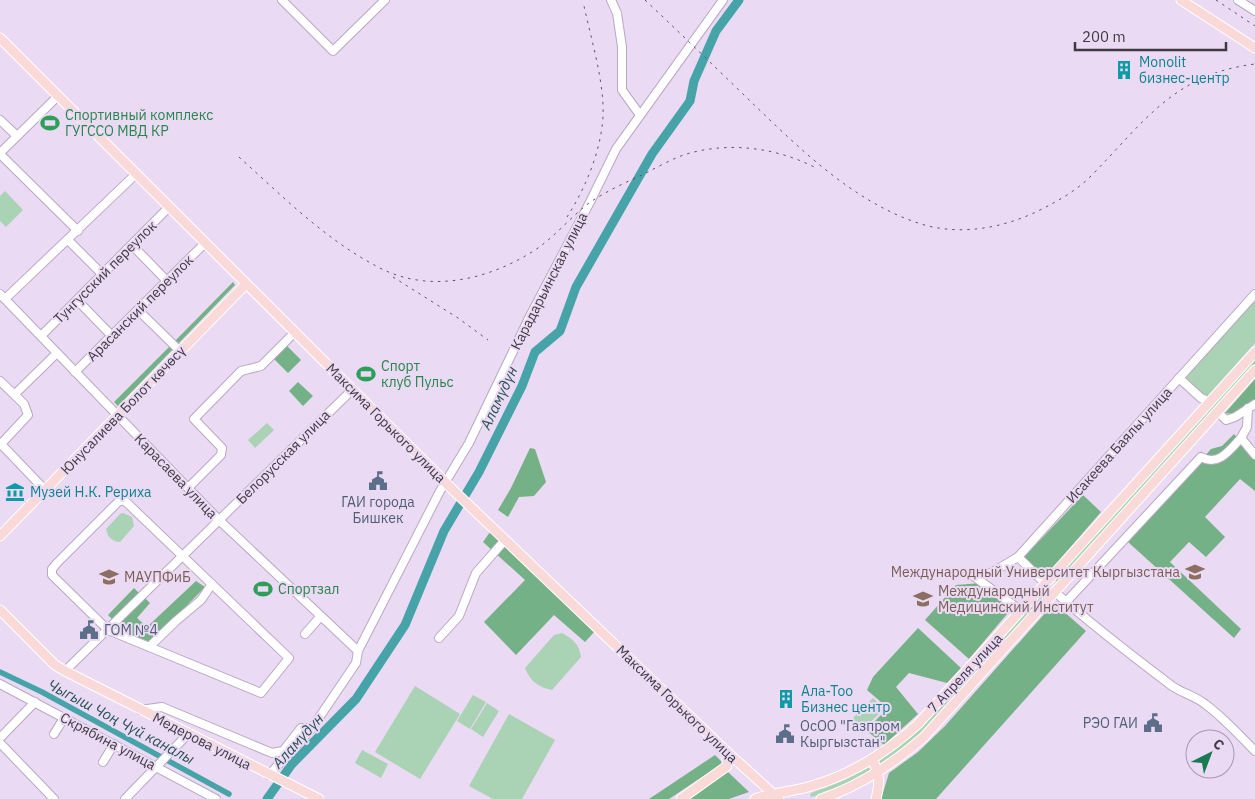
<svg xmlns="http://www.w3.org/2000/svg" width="1255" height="799" viewBox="0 0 1255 799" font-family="'IBM Plex Sans',sans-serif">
	<rect width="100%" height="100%" fill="#ebdaf3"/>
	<g fill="#aad2b4">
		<path d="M5 191 23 210 6 227 0 221V196Z"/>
		<path d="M1255 295V343L1206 398 1183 377Z"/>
		<path d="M1255 357V364L1058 583 1055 580Z"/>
		<path d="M267 423 274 430 255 448 248 440Z"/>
		<path d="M123 513 132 517 134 526 120 542C112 542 107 536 106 529L120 514Z"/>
		<path d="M1043 593 1047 596C1022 623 904 762 879 764L878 762C941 716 991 652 1043 593Z"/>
		<path d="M562 633C573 639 579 644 581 657L552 690C538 687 530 681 525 668L554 635Z"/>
		<path d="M415 686 460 714 420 779 375 752Z"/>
		<path d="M473 695 486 702 470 729 457 721Z"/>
		<path d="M873 698 884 709 863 729 852 719Z"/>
		<path d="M487 703 499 711 483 737 471 729Z"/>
		<path d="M509 714 555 740 522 799H493L469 786Z"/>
		<path d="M362 750 388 764 381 778 355 763Z"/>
		<path d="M868 768 871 769 868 773 844 786 812 797 810 796 811 793 840 782Z"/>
	</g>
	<g fill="#75b186">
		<path d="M233 282 235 285 177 345 174 342Z"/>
		<path d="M171 345 174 348 118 406 114 402Z"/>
		<path d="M287 346 301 360 288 373 274 359Z"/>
		<path d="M1255 379V400L1234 414 1225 413Z"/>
		<path d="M298 382 313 396 303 406 289 391Z"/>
		<path d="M1234 434 1255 460V491L1240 479 1205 517 1225 537 1206 557 1189 542 1170 562 1241 629 1234 638 1128 542 1211 449 1222 446Z"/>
		<path d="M530 448 535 449 546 482 534 496 519 497 508 517 498 510 511 488Z"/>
		<path d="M1083 495 1101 512 1043 579 1024 557Z"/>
		<path d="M490 532 595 631 585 642 554 615 516 655 484 622 525 580 483 542Z"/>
		<path d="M196 581 205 587 151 642 112 629 144 597 150 603 137 618 147 627Z"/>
		<path d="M981 583 1013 607 969 659 925 620 956 585Z"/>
		<path d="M134 588 140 594 113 620 108 615Z"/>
		<path d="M1054 603 1086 631 936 799H881L889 773 918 752 945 726Z"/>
		<path d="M918 628 961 668 947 683 909 673 896 687 918 714 884 745 866 730 888 708 867 690 873 677Z"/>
		<path d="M715 755 723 763 669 799H649Z"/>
		<path d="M728 772 749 792 729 799H689Z"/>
	</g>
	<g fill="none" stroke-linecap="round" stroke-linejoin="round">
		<path stroke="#46a3a8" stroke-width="5.5" d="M0 672 42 692 229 794"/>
		<path stroke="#46a3a8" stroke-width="9" d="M267 799 292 764 356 699 405 625 444 531 479 472 522 386 535 352 560 331 576 287 652 154 690 101 694 81 716 31 739 0"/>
		<g stroke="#b9a8c1" stroke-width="10">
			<g id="minor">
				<path d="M282 0 333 51 385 0"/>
				<path d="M611 0 617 13 622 47V90L640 115"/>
				<path d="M1238 0 1255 11"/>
				<path d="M0 120 17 136"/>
				<path d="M0 153 58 96"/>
				<path d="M0 154 78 231"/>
				<path d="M68 240 103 275"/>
				<path d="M132 245 167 281"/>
				<path d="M0 294 219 520 358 651"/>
				<path d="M5 299 136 174"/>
				<path d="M77 300 112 336"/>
				<path d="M138 310 181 352"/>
				<path d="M41 336 169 207"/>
				<path d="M75 372 205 243"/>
				<path d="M1179 378 1201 398 1210 402"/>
				<path d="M0 381 24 404 28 415 0 445"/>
				<path d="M15 394 57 353"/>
				<path d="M1248 408 1247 427 1241 438 1255 455"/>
				<path d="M1218 412 1226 420 1235 417 1255 404"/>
				<path d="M1 444 45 490"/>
				<path d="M188 488 221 455 222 448 194 419 241 371 261 366 295 332"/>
				<path d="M124 500 289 658 261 693 108 630 52 575V569L57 563 118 502Z"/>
				<path d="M1018 557 1046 584"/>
				<path d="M971 574 991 573 1018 557 1255 294"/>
				<path d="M972 575 1016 607 1024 609"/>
				<path d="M1055 592C1093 626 1131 655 1172 686 1182 693 1195 696 1205 704 1224 718 1239 735 1255 751"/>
				<path d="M1066 602 1201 457C1218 467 1230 450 1241 438"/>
				<path d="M305 634 320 617"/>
				<path d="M439 638 459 616 476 573 505 540"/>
				<path d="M149 647 176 621 201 600 212 584"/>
				<path d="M65 671 352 390"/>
				<path d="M0 684 216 799"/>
				<path d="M140 710 162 707 272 753 283 751 301 728H312"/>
				<path d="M54 734 64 718"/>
				<path d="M0 738 35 702"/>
				<path d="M0 743 54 799"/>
				<path d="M103 762 114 744"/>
				<path d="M269 775 312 728 356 663 358 651 440 491 469 443 530 316 590 202 616 149 723 0"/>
				<path d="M125 799 188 734"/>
			</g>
		</g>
		<g stroke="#fff" stroke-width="11">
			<g id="major">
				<path d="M1181 0 1255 48"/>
				<path d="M0 38 453 490 727 752 779 799"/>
				<path d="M0 536 246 284"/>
				<path d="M0 610 55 665 65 671 319 799"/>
				<path d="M872 759C880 774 880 783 876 799"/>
				<path d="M681 799 727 766V752"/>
				<path d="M755 799C771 793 790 792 808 787 849 776 886 753 918 724L1255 352"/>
				<path d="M821 799C860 786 893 764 924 737L1255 370"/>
			</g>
		</g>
		<use href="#minor" stroke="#fff" stroke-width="8"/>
		<use href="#major" stroke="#fad9d9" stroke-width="9"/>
		<g stroke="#5d5561" stroke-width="1" stroke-dasharray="2.5 5" stroke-linecap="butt">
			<path d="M645 0C679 32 712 64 746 97 797 146 852 202 921 224 960 236 1003 228 1038 211 1058 201 1076 191 1091 176 1144 122 1174 74 1255 64"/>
			<path d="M1216 0 1255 26"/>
			<path d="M239 157C282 196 326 240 378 267 430 295 492 279 538 248 556 235 571 217 589 203 605 192 624 183 642 175 658 167 676 156 694 152 735 142 781 149 818 169"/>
			<path d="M567 217C587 186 605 142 603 104 601 71 591 38 584 6"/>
			<path d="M393 277 458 318 488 340"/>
		</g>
	</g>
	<defs>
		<g id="building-bare" transform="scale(1.5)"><path d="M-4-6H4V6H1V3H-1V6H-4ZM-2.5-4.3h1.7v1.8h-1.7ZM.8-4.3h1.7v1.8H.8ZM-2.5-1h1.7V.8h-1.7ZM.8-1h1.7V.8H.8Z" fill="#0f9aa8" stroke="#ebdaf3" stroke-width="2.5" paint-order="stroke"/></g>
		<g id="stadium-bare" transform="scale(1.5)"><path d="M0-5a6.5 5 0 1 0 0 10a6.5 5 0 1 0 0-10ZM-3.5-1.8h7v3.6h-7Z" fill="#2e9e5b" stroke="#ebdaf3" stroke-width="2.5" paint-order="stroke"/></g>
		<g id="civic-bare" transform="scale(1.5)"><path d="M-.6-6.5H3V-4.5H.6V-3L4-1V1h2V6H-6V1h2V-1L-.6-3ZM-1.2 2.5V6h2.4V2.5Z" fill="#5c6f8a" stroke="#ebdaf3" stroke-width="2.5" paint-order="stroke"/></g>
		<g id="museum-bare" transform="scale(1.5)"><path d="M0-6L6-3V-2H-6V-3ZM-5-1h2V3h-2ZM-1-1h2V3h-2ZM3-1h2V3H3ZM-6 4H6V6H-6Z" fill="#0f9aa8" stroke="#ebdaf3" stroke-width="2.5" paint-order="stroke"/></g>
		<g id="university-bare" transform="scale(1.5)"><path d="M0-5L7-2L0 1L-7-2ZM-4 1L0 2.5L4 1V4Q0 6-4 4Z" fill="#8d6e63" stroke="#ebdaf3" stroke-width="2.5" paint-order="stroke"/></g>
	</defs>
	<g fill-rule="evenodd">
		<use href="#building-bare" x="1124" y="70"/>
		<use href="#stadium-bare" x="50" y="123"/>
		<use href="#stadium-bare" x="366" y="374"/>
		<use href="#civic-bare" x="378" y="481"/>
		<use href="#museum-bare" x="15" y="492"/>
		<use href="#university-bare" x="1195" y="572"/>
		<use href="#university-bare" x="109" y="577"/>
		<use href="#stadium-bare" x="263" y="589"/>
		<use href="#university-bare" x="923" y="599"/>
		<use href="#civic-bare" x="89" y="630"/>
		<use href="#building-bare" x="786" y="699"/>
		<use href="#civic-bare" x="1153" y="723"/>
		<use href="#civic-bare" x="785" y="734"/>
	</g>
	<g text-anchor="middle" stroke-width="4" stroke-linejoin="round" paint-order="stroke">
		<g font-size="14" fill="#0d838f" stroke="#ebdaf3" text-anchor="start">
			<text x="1139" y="67">Monolit<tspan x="1139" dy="16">бизнес-центр</tspan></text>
			<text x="30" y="497">Музей Н.К. Рериха</text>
			<text x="801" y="696">Ала-Тоо<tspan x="801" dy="16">Бизнес центр</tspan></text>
		</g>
		<g font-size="14" fill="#27864d" stroke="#ebdaf3" text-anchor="start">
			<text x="65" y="120">Спортивный комплекс<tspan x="65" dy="16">ГУГССО МВД КР</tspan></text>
			<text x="381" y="371">Спорт<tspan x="381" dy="16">клуб Пульс</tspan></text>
			<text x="278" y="594">Спортзал</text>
		</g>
		<g font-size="14" fill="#403943" stroke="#ebdaf3">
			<text transform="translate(105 272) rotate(-45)" y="5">Тунгусский переулок</text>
			<text transform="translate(549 281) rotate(-63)" y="5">Карадарьинская улица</text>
			<text transform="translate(140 308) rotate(-45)" y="5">Арасанский переулок</text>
			<text transform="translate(123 410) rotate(-46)" y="5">Юнусалиева Болот көчөсү</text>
			<text transform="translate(386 423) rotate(45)" y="5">Максима Горького улица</text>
			<text transform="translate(1119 445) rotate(-48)" y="5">Исакеева Баялы улица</text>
			<text transform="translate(283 457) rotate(-45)" y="5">Белорусская улица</text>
			<text transform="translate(176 476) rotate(46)" y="5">Карасаева улица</text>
			<text transform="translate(965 673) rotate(-47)" y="5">7 Апреля улица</text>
			<text transform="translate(677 704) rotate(44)" y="5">Максима Горького улица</text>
			<text transform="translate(108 741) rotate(28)" y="5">Скрябина улица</text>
			<text transform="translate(202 741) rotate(27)" y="5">Медерова улица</text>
		</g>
		<g font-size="14" fill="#4e5e75" stroke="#ebdaf3" text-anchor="start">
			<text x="378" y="507" text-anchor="middle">ГАИ города<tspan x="378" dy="16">Бишкек</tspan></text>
			<text x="104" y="635">ГОМ №4</text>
			<text x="1138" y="728" text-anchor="end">РЭО ГАИ</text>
			<text x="800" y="731">ОсОО "Газпром<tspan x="800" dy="16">Кыргызстан"</tspan></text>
		</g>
		<g font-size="14" fill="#785e54" stroke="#ebdaf3" text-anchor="start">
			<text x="1180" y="577" text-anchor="end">Международный Университет Кыргызстана</text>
			<text x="124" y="582">МАУПФиБ</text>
			<text x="938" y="596">Международный<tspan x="938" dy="16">Медицинский Институт</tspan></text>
		</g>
		<g font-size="15" font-style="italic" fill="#265053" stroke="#ebdaf3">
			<text transform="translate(499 398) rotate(-65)" y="5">Аламүдүн</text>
			<text transform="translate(121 722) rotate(28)" y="5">Чыгыш Чоң Чүй каналы</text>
			<text transform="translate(298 741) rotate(-48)" y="5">Аламүдүн</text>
		</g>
	</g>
	<g transform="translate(1210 754) rotate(42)"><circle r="24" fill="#ebdaf3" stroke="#a79aad"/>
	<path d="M0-4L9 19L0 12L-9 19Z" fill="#187a52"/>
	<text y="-8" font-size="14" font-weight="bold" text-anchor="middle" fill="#403943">С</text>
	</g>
	<path d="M1075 42v8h151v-8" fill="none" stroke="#403943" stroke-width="2.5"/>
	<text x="1082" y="42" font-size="15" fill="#403943" stroke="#ebdaf3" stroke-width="4" paint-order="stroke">200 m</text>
</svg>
